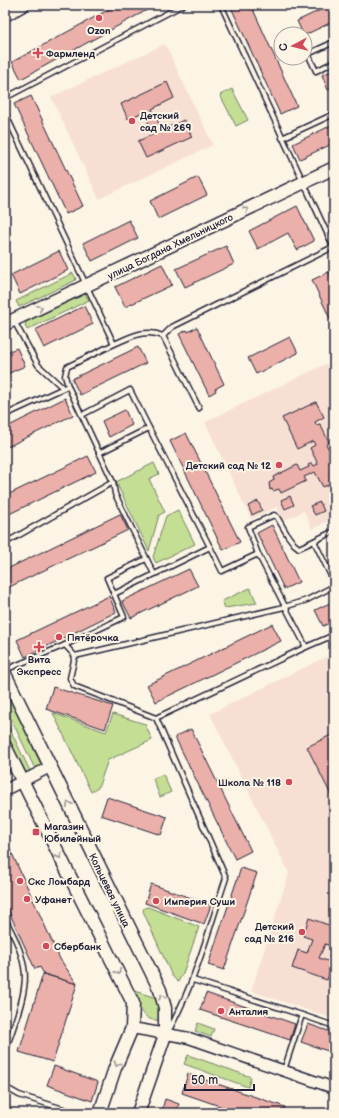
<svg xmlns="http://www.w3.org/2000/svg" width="339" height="1118" viewBox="0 0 339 1118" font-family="'Balsamiq Sans',sans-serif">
	<rect width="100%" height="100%" fill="#fcf5e5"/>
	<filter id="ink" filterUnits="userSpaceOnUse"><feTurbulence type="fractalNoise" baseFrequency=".025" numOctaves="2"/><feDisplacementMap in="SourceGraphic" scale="8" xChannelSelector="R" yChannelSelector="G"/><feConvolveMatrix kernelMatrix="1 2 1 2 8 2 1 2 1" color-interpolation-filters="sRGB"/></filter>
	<g filter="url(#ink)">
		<g fill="#f7e0d3">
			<path d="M165 44 213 145 99 199 51 97Z"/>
			<path d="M334 360V518L312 529 304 511 283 521 277 507 251 519 205 422Z"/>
			<path d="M334 653V1019L251 991 289 873 210 714Z"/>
		</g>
		<g fill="#c4de94" stroke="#738068">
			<path d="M232 89 248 120 236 126 220 95Z"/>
			<path d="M73 273 76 279 74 281 19 307 16 301Z"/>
			<path d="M85 294 89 300 27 330 25 325 26 322Z"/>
			<path d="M154 463 159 474 149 479 165 512 159 515 149 551 116 482Z"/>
			<path d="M178 510 195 544 156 563 153 557 166 516Z"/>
			<path d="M250 588 257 603 225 608 222 601Z"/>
			<path d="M5 689 41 764 40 768 36 771 5 706Z"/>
			<path d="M53 713 106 732 113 714 145 724 152 740 108 760 98 788 91 792Z"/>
			<path d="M5 719 31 773H27L24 770 5 732Z"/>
			<path d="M163 774 171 792 160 797 153 779Z"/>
			<path d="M148 907 199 927 183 973 178 982 172 976 143 911 144 908Z"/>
			<path d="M132 990 156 998 160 1014 158 1020C142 1022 137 1002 132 990Z"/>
			<path d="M198 1023 214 1029 211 1037 195 1031Z"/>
			<path d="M188 1055 251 1077 248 1087 184 1064Z"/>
		</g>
		<g fill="#ebb0a9" stroke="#22223b">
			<path d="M117 5H156L21 79 12 62Z"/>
			<path d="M230 5H251L297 106 280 114Z"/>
			<path d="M331 5H334V21L305 35 303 34 297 21Z"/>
			<path d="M334 70V87L328 90 322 75Z"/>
			<path d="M167 82 174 98 152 109 162 130 184 120 192 137 146 158 138 141 154 134 143 112 128 119 121 104Z"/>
			<path d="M31 96 83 206 66 214 14 104Z"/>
			<path d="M334 124V143L300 159 293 144Z"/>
			<path d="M198 177 207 195 158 219 150 201Z"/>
			<path d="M297 206 314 241 297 250 288 233 258 249 249 231Z"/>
			<path d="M129 220 138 238 92 261 83 243Z"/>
			<path d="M226 246 234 264 185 287 176 269Z"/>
			<path d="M59 251 68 270 20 294 11 275Z"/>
			<path d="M162 264 172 285 125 307 115 287Z"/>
			<path d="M329 272 334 283V327L312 280Z"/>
			<path d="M84 306 93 324 44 348 35 330Z"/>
			<path d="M197 327 224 384 215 389 216 391 209 395 179 334 187 330 188 332Z"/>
			<path d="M290 337 298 353 256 374 248 358Z"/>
			<path d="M138 347 146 363 80 395 72 379Z"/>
			<path d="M17 348 25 366 5 375V353Z"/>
			<path d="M65 398 73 415 5 448V428Z"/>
			<path d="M316 402 324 417 315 422 316 425 320 424 329 442 326 444 328 448 334 445V482L323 487 315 472 304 477 306 481 281 493 279 489 273 491 272 489 270 490 269 483 274 480 273 477 297 465 300 471 309 467 308 465 312 463 314 466 318 464 310 448 315 445 313 441 297 449 282 418Z"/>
			<path d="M125 410 132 425 109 437 102 421Z"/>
			<path d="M186 433 240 542 223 550 170 441Z"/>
			<path d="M88 456 96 472 5 516V496Z"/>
			<path d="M290 496 294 505 285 509 281 500Z"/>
			<path d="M258 501 262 510 252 515 248 506Z"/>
			<path d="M320 502 324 511 315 515 310 506Z"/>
			<path d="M120 514 128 530 5 589V570Z"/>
			<path d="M272 525 299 582 284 589 257 533Z"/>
			<path d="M189 569 198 586 131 618 122 601Z"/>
			<path d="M109 596 116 612 25 657 17 640Z"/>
			<path d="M334 601V621L323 626 315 610Z"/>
			<path d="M272 624 281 641 156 702 147 685Z"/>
			<path d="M53 687 113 706 105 729 46 709Z"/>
			<path d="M191 729 251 851 235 859 175 737Z"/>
			<path d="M329 736 334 746V801L307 747Z"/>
			<path d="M107 797 167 817 161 835 101 815Z"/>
			<path d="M5 838 60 959 77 984 44 974 40 967 35 969 5 903Z"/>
			<path d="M241 868 257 873 224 970 208 965Z"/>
			<path d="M151 884 211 905 204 924 145 903Z"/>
			<path d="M334 896V913L329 911Z"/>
			<path d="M309 918 334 927V947L325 944 319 958 333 963 327 980 292 968 298 950 307 953 312 939 303 936Z"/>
			<path d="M43 974 77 984 53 1062 19 1052Z"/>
			<path d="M206 993 295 1024 290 1040 200 1010Z"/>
			<path d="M308 1024 334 1033V1053L301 1042Z"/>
			<path d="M54 1066 98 1082 92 1101 47 1085Z"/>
			<path d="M188 1074 285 1107 283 1113H240L182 1093Z"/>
			<path d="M165 1099 179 1104 176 1113H161Z"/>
		</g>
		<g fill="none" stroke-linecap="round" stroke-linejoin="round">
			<g stroke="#22223b" stroke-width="7">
				<g id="service">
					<path d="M221 5 334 248"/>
					<path d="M334 42 308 54 316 71 334 62"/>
					<path d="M5 98 183 5"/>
					<path d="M5 113 114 344C131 337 145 328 163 336L199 408"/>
					<path d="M282 138 334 114"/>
					<path d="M14 321 38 365 63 388"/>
					<path d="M163 336 172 327 333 247"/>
					<path d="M68 386 65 376 67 367 114 344"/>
					<path d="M5 415 68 386 113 482 115 494 154 574"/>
					<path d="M82 415 130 390 149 428 99 453"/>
					<path d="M314 541 334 531"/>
					<path d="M5 543 113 482"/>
					<path d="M210 547 222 571 258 554 306 647 334 635"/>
					<path d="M258 554 248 527 274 515 277 517 288 536 294 544 299 548 314 541 334 582"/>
					<path d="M114 594 210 547 149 428"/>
					<path d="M65 645 124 617 107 578 146 559"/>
					<path d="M75 656 70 678 74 686 156 718 226 878C209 929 195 983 169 1030"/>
					<path d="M5 670 65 645 75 656 284 607 307 600 334 586"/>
					<path d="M156 718 306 647"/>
					<path d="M5 919C13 934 21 949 24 967 29 992 12 1028 5 1053"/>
					<path d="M193 980 302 1015"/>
					<path d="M284 1070 302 1015 334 1026"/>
					<path d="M5 1087 19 1095 76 1113"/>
				</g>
			</g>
			<g stroke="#22223b" stroke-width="13">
				<g id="tertiary">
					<path d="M5 790 50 767"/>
					<path d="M132 1028 189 1038 334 1088"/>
				</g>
			</g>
			<g stroke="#22223b" stroke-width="15">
				<g id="secondary">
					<path d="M5 15 23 5"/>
					<path d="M5 324 334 168"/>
					<path d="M5 674 160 990 165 1008V1035L138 1113"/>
					<path d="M5 746 133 1003 132 1028 115 1068 100 1113"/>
				</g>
			</g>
			<use href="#service" stroke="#fcf5e5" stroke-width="4"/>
			<use href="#tertiary" stroke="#fcf5e5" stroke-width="10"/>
			<use href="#secondary" stroke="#fcf5e5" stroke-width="12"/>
		</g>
		<defs><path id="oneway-chevron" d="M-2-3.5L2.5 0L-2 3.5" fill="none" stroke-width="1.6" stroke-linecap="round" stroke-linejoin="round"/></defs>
		<g stroke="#9a9698">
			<use href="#oneway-chevron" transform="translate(246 210) rotate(-26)"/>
			<use href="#oneway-chevron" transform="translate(40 308) rotate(-25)"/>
			<use href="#oneway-chevron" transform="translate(69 804) rotate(-116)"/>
			<use href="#oneway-chevron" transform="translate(59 856) rotate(63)"/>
			<use href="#oneway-chevron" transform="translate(118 972) rotate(63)"/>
			<use href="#oneway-chevron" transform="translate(162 997) rotate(-106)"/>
			<use href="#oneway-chevron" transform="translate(117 1064) rotate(110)"/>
		</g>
	</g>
	<g fill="#d1495b" stroke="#fcf5e5" stroke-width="1.5">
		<circle cx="99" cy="18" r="4"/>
		<path d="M36 47h4v4h4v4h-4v4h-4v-4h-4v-4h4z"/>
		<circle cx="132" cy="121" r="4"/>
		<circle cx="279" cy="465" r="4"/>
		<circle cx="59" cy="637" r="4"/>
		<path d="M37 641h4v4h4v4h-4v4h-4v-4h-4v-4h4z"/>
		<circle cx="289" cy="782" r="4"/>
		<rect x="32" y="828" width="8" height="8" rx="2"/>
		<circle cx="20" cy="881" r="4"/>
		<circle cx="27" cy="899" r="4"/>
		<circle cx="156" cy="901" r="4"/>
		<circle cx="302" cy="932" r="4"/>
		<circle cx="46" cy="946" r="4"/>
		<circle cx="221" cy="1011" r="4"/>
	</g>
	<g text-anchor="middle" stroke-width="4" stroke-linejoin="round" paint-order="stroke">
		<g font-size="10" font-weight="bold" fill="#22223b" stroke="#fcf5e5" text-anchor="start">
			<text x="99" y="34" text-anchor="middle">Ozon</text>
			<text x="46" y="57">Фармленд</text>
			<text x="140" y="119">Детский<tspan x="140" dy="12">сад № 269</tspan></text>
			<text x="271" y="469" text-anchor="end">Детский сад № 12</text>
			<text x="67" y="641">Пятёрочка</text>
			<text x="39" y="663" text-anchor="middle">Вита<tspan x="39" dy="12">Экспресс</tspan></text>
			<text x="281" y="786" text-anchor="end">Школа № 118</text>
			<text x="44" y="830">Магазин<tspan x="44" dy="12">Юбилейный</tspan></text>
			<text x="28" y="885">Скс Ломбард</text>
			<text x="35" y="903">Уфанет</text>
			<text x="164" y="905">Империя Суши</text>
			<text x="294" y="930" text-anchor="end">Детский<tspan x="294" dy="12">сад № 216</tspan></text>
			<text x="54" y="950">Сбербанк</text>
			<text x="229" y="1015">Анталия</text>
		</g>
		<g font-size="10" fill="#22223b" stroke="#fcf5e5">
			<text transform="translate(170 246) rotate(-26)" y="4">улица Богдана Хмельницкого</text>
			<text transform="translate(110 890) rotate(64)" y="4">Кольцевая улица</text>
		</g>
	</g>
	<rect width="339" height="1118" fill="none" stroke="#fcf5e5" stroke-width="20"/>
	<rect x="10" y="10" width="319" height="1098" fill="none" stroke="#22223b" stroke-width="1.5" filter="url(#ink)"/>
	<g transform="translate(293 46) rotate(263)"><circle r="19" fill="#fcf5e5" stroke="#a5a1a1"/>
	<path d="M0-3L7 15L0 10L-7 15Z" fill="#d1495b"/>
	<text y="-6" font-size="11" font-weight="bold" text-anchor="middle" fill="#22223b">С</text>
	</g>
	<path d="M185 1084v6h69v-6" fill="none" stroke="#22223b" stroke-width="2"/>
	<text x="191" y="1084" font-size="12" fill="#22223b" stroke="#fcf5e5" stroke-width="3" paint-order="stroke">50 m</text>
</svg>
